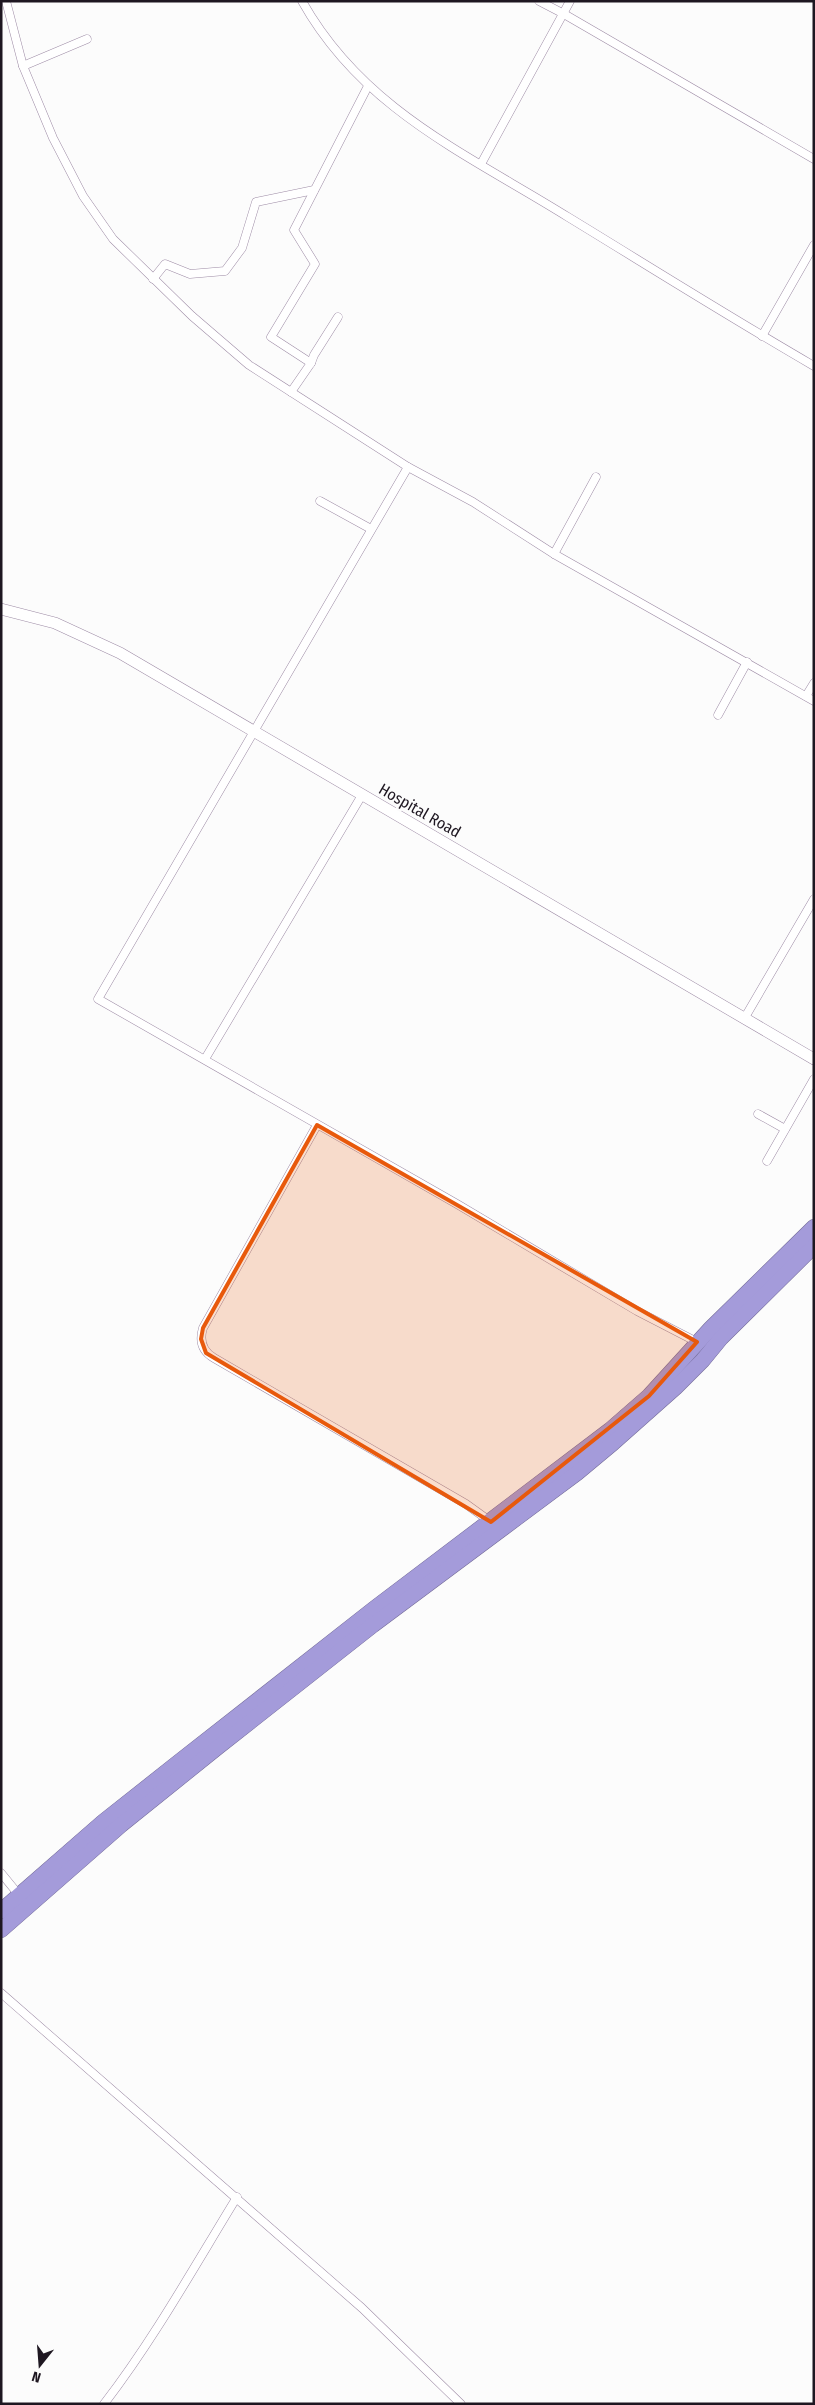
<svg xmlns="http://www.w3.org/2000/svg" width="815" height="2405" viewBox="0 0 815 2405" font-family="'Fira Sans Condensed',sans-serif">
	<rect width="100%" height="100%" fill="#fcfcfc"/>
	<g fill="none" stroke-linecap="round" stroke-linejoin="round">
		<g stroke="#9e8ca6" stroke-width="9">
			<g id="street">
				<path d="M6 1 23 66 53 138 83 196 113 239 192 316 249 365 408 467 473 502 554 554 814 701"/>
				<path d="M302 1C363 110 467 154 568 217 650 267 731 318 814 366"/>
				<path d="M539 1 564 14 814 159"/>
				<path d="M23 66 87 39"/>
				<path d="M481 164 570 1"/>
				<path d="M153 279 165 264 190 274 225 271 242 248 256 202 314 190"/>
				<path d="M762 336 814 245"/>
				<path d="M311 363 314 355 338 317"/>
				<path d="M291 392 311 363 271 337 315 264 294 230 368 86"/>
				<path d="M408 467 98 999 457 1204 637 1311 697 1342"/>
				<path d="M320 501 371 529"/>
				<path d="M554 554 596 477"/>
				<path d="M806 696 814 683"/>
				<path d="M718 715 747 662"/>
				<path d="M744 1019 814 899"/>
				<path d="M205 1059 362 795"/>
				<path d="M758 1114 785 1129"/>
				<path d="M317 1125 203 1328C199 1341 202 1351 214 1358L466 1504 491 1522"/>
				<path d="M767 1161 814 1079"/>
				<path d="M1 1873 19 1895"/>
				<path d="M1 1993 362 2308 461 2404"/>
				<path d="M104 2404C154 2339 194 2267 237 2197"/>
			</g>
		</g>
		<g stroke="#9e8ca6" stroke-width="12">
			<path id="secondary" d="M1 609 55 623 120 653 814 1059"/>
		</g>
		<g stroke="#756d99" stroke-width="16">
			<g id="highway">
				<path d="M1 1911 103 1822 175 1765 375 1608 610 1430 649 1396 711 1328 814 1227"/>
				<path d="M1 1930 121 1825 218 1747 373 1625 577 1473 613 1443 675 1388 703 1360 721 1338 814 1246"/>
			</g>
		</g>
		<use href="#street" stroke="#fff" stroke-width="8"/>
		<use href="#secondary" stroke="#fff" stroke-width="11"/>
		<use href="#highway" stroke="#a49bda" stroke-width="15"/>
	</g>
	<path fill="#e8590c" fill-opacity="0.2" stroke="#e8590c" stroke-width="4" stroke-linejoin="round" d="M317 1125 697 1342 649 1396 491 1522 206 1353 201 1339 203 1328Z"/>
	<g text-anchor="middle" stroke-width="5" stroke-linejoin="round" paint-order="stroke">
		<g font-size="16" fill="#1e1721" stroke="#fcfcfc">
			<text transform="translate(420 810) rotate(30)" y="6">Hospital Road</text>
		</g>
	</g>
	<rect width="815" height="2405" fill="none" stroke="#1e1721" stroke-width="5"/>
	<g transform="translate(40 2365) rotate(197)" stroke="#fcfcfc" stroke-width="4" paint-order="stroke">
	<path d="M0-4L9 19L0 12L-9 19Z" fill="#1e1721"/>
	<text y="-8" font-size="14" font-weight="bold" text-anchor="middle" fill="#1e1721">N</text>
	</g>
</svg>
